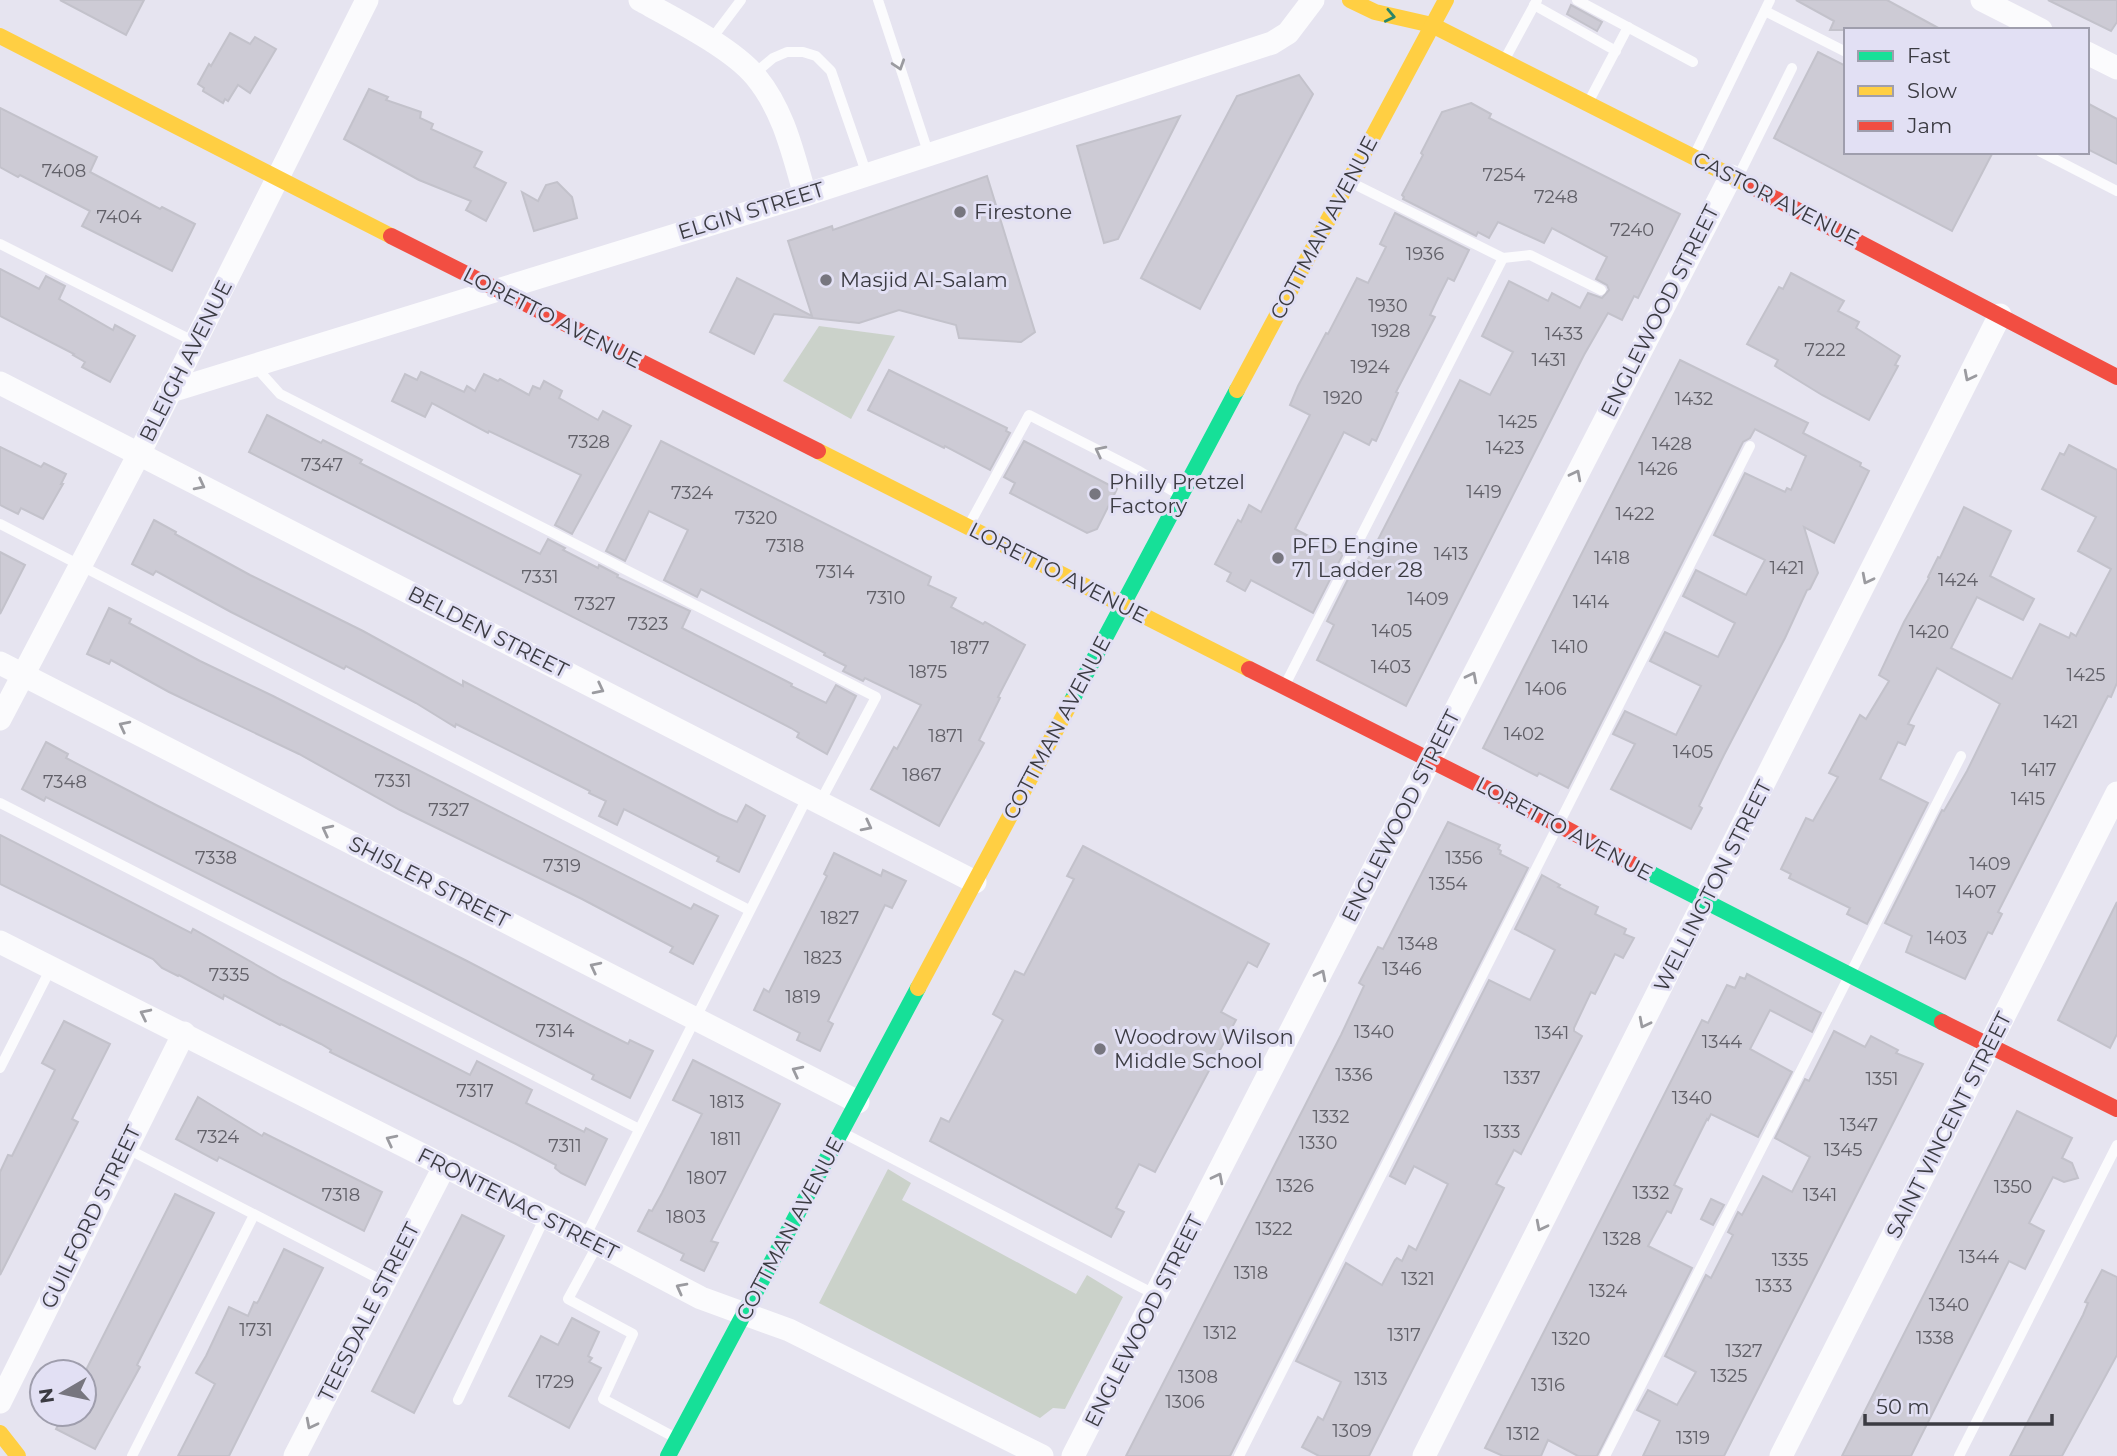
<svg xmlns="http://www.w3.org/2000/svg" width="2117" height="1456" viewBox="0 0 2117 1456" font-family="Montserrat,sans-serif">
	<rect width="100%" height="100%" fill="#e6e4f0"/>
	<g fill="#cbd2ca">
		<path d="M819 326 895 336 851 419 783 381Z"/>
		<path d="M888 1169 911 1183 902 1200 1076 1294 1087 1275 1123 1297 1065 1409 1053 1408 1040 1418 819 1303Z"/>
	</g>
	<g fill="#cdcbd5" stroke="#c3c2cb" stroke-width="2">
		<path d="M60 0H144L126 35Z"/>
		<path d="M1796 0H1887L1942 30H1830L1834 21Z"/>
		<path d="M2048 0H2117V22L2111 31Z"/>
		<path d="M1571 5 1602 22 1597 31 1567 14Z"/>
		<path d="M230 33 250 44 255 37 276 49 250 93 238 85 228 101 225 99 223 103 203 91 204 88 198 84 209 64 211 66Z"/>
		<path d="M1818 52 1846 66V152H1993L1952 231 1774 138Z"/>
		<path d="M1299 75 1313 94 1200 309 1141 278 1237 96Z"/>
		<path d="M369 89 388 97 386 100 421 112 420 118 433 124 431 129 482 152 474 167 506 183 486 221 466 210 471 201 419 180 344 139Z"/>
		<path d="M1471 103 1491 114 1489 118 1680 214 1638 298 1634 296 1622 320 1608 313 1584 355 1406 706 1317 660 1334 625 1327 621 1357 561 1365 565 1460 380 1490 395 1513 352 1482 336 1509 281 1548 301 1552 293 1580 308 1588 293 1602 298 1609 290 1607 285 1596 279 1607 257 1552 228 1544 243 1498 222 1489 238 1478 232 1476 236 1403 199 1404 197 1402 195 1423 155 1421 153 1442 112Z"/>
		<path d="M2087 103 2117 119V164L2087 149Z"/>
		<path d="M0 108 97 157 90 172 160 209 162 207 195 224 172 271 82 226 90 211 20 175 18 177 0 167Z"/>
		<path d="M1180 116 1118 239 1104 243 1077 146Z"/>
		<path d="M987 176 1035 332 1021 342 959 338 956 325 899 310 859 323 774 314 754 354 710 332 737 278 812 316 788 241 832 226 833 230Z"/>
		<path d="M557 182 572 197 577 218 534 231 522 192 538 201 546 185Z"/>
		<path d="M1395 213 1469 250 1454 281 1448 278 1439 296 1430 315 1435 317 1396 392 1398 393 1376 441 1372 439 1369 445 1344 432 1295 529 1343 554 1313 613 1251 580 1245 591 1227 581 1231 573 1215 564 1238 520 1241 522 1249 505 1261 512 1310 415 1290 405 1298 386 1326 333 1328 334 1357 278 1368 283 1386 247 1380 244Z"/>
		<path d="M0 269 39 289 46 276 65 286 59 299 113 330 115 325 135 336 110 382 82 367 85 362 73 355 74 354 0 316Z"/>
		<path d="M1791 273 1844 301 1838 311 1859 322 1856 328 1900 356 1895 365 1898 366 1869 420 1822 395 1775 366 1778 360 1747 344 1779 287 1783 289Z"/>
		<path d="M1680 360 1808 423 1803 433 1861 463 1860 466 1869 471 1834 543 1804 527 1818 573 1810 589 1807 590 1785 638 1724 755 1699 806 1702 808 1691 829 1611 789 1635 744 1613 734 1625 711 1676 735 1701 686 1650 661 1665 632 1718 657 1735 623 1683 596 1696 570 1746 595 1765 560 1714 535 1745 473 1785 492 1787 488 1791 490 1806 456 1755 429 1750 438 1743 442 1568 788 1539 773 1537 776 1483 748Z"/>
		<path d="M889 370 1007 428 1006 431 1010 433 990 470 945 446 944 448 868 410Z"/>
		<path d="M421 372 464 392 467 386 475 391 484 374 498 381 500 379 529 395 533 386 540 389 544 381 562 391 559 398 598 420 603 411 631 426 572 534 555 525 581 475 489 431 488 433 432 403 425 417 392 401 405 374 417 380Z"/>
		<path d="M267 415 321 443 323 440 362 460 360 463 540 554 548 539 565 548 563 550 598 568 599 565 618 575 617 577 690 611 682 628 792 684 791 686 826 703 836 685 856 696 827 754 797 737 799 733 791 728 249 452Z"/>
		<path d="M661 441 931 577 928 585 956 598 951 607 983 624 985 622 1025 645 998 697 1000 698 979 740 984 743 939 826 871 789 894 747 897 749 921 705 865 678 863 681 843 671 846 666 824 655 825 653 701 589 697 597 664 580 688 530 649 511 625 561 606 551Z"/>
		<path d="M1024 441 1117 489 1097 529 1087 533 1010 493 1015 483 1004 477Z"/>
		<path d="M2069 445 2117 470V683L2111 697 2108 696 1998 912 2002 914 1992 934 1988 932 1965 979 1906 952 1912 936 1885 923 1942 810 1944 811 1967 771 2000 704 1937 668 1908 724 1914 726 1905 745 1898 742 1880 779 1928 803 1867 924 1847 914 1850 908 1789 878 1791 874 1781 869 1806 818 1813 821 1838 777 1829 773 1860 715 1866 719 1889 681 1879 675 1904 622 1929 578 1928 577 1938 557 1940 558 1964 507 2011 531 1990 576 2034 599 2023 620 1977 597 1951 648 2012 679 2040 624 2069 638 2071 633 2076 636 2111 569 2078 551 2096 517 2042 489 2060 453 2064 455Z"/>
		<path d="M0 447 41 467 44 463 66 474 61 484H63L43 519 21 508 18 514 0 505Z"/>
		<path d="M154 520 176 532 175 534 250 575 363 631 463 686V681L719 814 737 822 746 805 765 816 739 872 717 861 719 857 624 809 617 825 599 816 606 801 589 793 590 791 456 724 455 727 416 703 346 666 344 669 231 612 156 571 153 575 132 564Z"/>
		<path d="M0 552 25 565 0 614Z"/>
		<path d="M109 608 131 619 129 623 200 661 273 696 691 909 694 904 718 916 693 964 670 952 673 947 582 899 400 810 299 754 169 692 111 660 109 664 87 654Z"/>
		<path d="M46 742 68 754 66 758 158 806 467 961 592 1026 628 1044 630 1040 653 1051 630 1098 592 1079 594 1075 422 986 46 797 44 801 22 789Z"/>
		<path d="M1448 822 1500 845 1498 849 1501 851 1500 854 1528 868 1230 1456H1126L1341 1035 1364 986 1359 983 1378 947 1383 949Z"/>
		<path d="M0 835 191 933 193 929 283 980 470 1075 477 1061 532 1090 526 1103 584 1132 586 1128 607 1139 585 1185 561 1173 555 1168 556 1165 516 1144 330 1052 331 1050 321 1044 281 1024 280 1025 224 995 223 999 179 975 178 976 162 968 153 959 0 884Z"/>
		<path d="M1083 846 1269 944 1257 967 1248 962 1221 1012 1236 1020 1155 1172 1139 1164 1116 1208 1124 1212 1111 1237 930 1141 941 1118 949 1122 1003 1020 993 1014 1015 971 1024 975 1074 879 1067 876Z"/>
		<path d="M834 853 881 876 883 870 906 881 892 908 885 905 866 944 828 1021 833 1024 820 1051 797 1040 800 1033 754 1010 764 989 769 992 827 876 824 874Z"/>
		<path d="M1542 875 1560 885 1558 887 1598 907 1595 914 1626 929 1624 934 1634 938 1623 958 1615 954 1595 994 1591 992 1574 1028V1031L1582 1036 1521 1154 1514 1150 1496 1184 1504 1188 1369 1456H1319L1302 1447 1318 1417 1323 1420 1341 1382 1296 1361 1346 1263 1382 1285 1395 1260 1397 1258 1402 1261 1409 1246 1416 1250 1448 1184 1414 1166 1405 1184 1390 1176 1489 980 1530 1000 1555 950 1515 929Z"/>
		<path d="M2117 902V1034L2110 1048 2058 1020Z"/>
		<path d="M1747 974 1821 1013 1812 1032 1770 1010 1750 1049 1792 1072 1758 1137 1711 1114 1708 1120 1707 1119 1674 1185 1682 1189 1671 1213 1667 1211 1648 1246 1692 1268 1597 1456H1578L1548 1440 1541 1456H1503L1485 1448 1702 1020 1708 1023 1727 985 1735 988 1740 977 1745 979Z"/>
		<path d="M64 1021 110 1044 72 1119 78 1122 0 1275V1172L8 1155 12 1156 55 1070 42 1063Z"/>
		<path d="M1834 1031 1865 1047 1871 1036 1898 1050 1896 1053 1923 1064 1724 1456H1643L1660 1421 1637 1410 1648 1390 1677 1405 1696 1372 1665 1356 1706 1275 1711 1278 1733 1235 1728 1232 1738 1212 1742 1215 1763 1176 1792 1192 1810 1157 1775 1138 1805 1079 1809 1081Z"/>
		<path d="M693 1060 780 1104 711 1241 718 1243 704 1271 681 1260 684 1254 638 1231 649 1210 652 1211 662 1193 702 1114 673 1100Z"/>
		<path d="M198 1097 262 1136 264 1133 382 1192 364 1231 219 1157 217 1161 176 1139Z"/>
		<path d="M2017 1111 2072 1138 2062 1158 2072 1163 2078 1178 2064 1182 2053 1177 2029 1223 2044 1231 2025 1269 2009 1261 1911 1456H1842Z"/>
		<path d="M175 1194 214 1213 137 1365 140 1367 95 1449 56 1429 64 1414H84V1374Z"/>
		<path d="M1711 1199 1724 1205 1713 1225 1701 1219Z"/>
		<path d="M462 1215 504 1236 414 1413 372 1391Z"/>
		<path d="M284 1249 323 1268 229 1456H178L215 1384 196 1373 206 1356 229 1307 248 1316 254 1302 257 1303 259 1300Z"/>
		<path d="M2102 1270 2117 1277V1355L2062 1456H2010L2083 1315 2088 1303 2085 1302Z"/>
		<path d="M572 1318 599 1332 588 1356 592 1358 589 1362 601 1368 569 1428 509 1396 541 1336 558 1345Z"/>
	</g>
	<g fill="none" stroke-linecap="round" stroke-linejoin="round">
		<g stroke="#fbfbfd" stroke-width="10">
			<path d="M878 0 929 155"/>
			<path d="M1577 0 1693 62"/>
			<path d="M1534 5 1616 51"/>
			<path d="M1765 11 1846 52"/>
			<path d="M710 41 741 0"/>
			<path d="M1505 59 1537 0"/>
			<path d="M754 74 773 58 787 52H803L816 56 831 71 867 175"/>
			<path d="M1589 101 1628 27"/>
			<path d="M2041 152 2117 191"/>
			<path d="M1695 154 1770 0"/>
			<path d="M1738 177 1792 68"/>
			<path d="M0 244 195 342"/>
			<path d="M1503 258 1530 255 1601 290"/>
			<path d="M254 365 280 394 876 697 820 802"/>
			<path d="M0 524 749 910"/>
			<path d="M969 525 1029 415 1139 471 1176 493"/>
			<path d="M1285 685 1503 258 1354 184"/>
			<path d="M0 803 639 1129"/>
			<path d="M0 1068 51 968"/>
			<path d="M847 1135 1156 1295"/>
			<path d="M126 1148 385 1282"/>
			<path d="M585 1237 808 796"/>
			<path d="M598 1244 568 1299 633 1334 603 1399 674 1437"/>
			<path d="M458 1400 545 1217"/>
			<path d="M132 1456 254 1215"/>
			<path d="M1239 1456 1750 446"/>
			<path d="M1605 1456 1961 756"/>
			<path d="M1959 1456 2117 1145"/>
		</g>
		<g stroke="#fbfbfd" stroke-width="23">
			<path d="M640 0C673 18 734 49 756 77 784 111 793 154 805 195"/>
			<path d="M1982 0 2041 30"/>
			<path d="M2087 53 2117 68"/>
			<path d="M0 383 975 882"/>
			<path d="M171 391 805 195 1272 43 1288 33 1313 0"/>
			<path d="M0 663 858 1102"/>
			<path d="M0 719 139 454 367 0"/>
			<path d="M0 942 585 1237 701 1298 789 1330 1042 1456"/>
			<path d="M0 1402 184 1033"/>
			<path d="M295 1456 444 1167"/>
			<path d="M1073 1456C1294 1030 1508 601 1731 176"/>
			<path d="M1424 1456 2000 315"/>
			<path d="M1781 1456 2117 793"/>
		</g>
		<g stroke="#16e098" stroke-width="16">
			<path d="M1071 702 1237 390"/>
			<path d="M1642 869 1942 1022"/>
			<path d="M668 1456 918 988"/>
		</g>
		<g stroke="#ffcf43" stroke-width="16">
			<path d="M1350 0 1375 12 1432 25 1749 185"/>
			<path d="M0 36 391 236"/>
			<path d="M1237 390 1446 0"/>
			<path d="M818 451 1249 669"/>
			<path d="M918 988 1071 702"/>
			<path d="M0 1433 18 1456"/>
		</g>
		<g stroke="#f24e42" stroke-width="16">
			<path d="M1749 185 2117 377"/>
			<path d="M391 236 818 451"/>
			<path d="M1249 669 1559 825 1642 869"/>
			<path d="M1942 1022 2117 1109"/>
		</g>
	</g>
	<defs><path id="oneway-chevron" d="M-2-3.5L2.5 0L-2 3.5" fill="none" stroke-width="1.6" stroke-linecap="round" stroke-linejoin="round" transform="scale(1.75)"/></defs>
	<use stroke="#2a8569" href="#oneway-chevron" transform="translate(1390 16) rotate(12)"/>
	<g stroke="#9b9ba0">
		<use href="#oneway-chevron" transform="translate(899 65) rotate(72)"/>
		<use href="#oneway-chevron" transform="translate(1969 376) rotate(117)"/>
		<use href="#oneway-chevron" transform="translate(1100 451) rotate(-153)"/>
		<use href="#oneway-chevron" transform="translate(1576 475) rotate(-63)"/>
		<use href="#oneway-chevron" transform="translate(200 485) rotate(27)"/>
		<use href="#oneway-chevron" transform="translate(1867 579) rotate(117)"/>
		<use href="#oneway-chevron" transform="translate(1472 677) rotate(-63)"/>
		<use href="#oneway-chevron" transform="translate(599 689) rotate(27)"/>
		<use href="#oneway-chevron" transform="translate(124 726) rotate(-153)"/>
		<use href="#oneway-chevron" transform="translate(867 826) rotate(27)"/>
		<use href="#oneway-chevron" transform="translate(327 830) rotate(-153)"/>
		<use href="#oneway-chevron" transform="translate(595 967) rotate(-153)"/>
		<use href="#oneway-chevron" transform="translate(1321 975) rotate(-63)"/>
		<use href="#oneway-chevron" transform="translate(145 1014) rotate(-154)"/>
		<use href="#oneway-chevron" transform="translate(1644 1023) rotate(117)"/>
		<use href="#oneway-chevron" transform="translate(797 1071) rotate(-153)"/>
		<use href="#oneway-chevron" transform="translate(391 1140) rotate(-153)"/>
		<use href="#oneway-chevron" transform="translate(1218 1178) rotate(-63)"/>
		<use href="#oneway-chevron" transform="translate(1541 1226) rotate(117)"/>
		<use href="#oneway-chevron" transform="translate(681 1288) rotate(-152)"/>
		<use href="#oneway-chevron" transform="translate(311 1424) rotate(117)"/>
	</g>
	<g fill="#77767f" stroke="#e2e0f4" stroke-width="2.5">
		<circle cx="960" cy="212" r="7"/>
		<circle cx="826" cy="280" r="7"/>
		<circle cx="1095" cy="494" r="7"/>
		<circle cx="1278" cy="558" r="7"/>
		<circle cx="1100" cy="1049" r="7"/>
	</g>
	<g text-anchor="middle" stroke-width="6" stroke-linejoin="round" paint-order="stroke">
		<g font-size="18" fill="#616068">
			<text x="64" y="177">7408</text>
			<text x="1504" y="181">7254</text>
			<text x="1556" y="203">7248</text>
			<text x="119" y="223">7404</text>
			<text x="1632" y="236">7240</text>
			<text x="1425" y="260">1936</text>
			<text x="1388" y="312">1930</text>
			<text x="1391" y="337">1928</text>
			<text x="1564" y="340">1433</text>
			<text x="1825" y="356">7222</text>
			<text x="1549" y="366">1431</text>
			<text x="1370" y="373">1924</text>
			<text x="1343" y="404">1920</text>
			<text x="1694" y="405">1432</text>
			<text x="1518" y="428">1425</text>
			<text x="589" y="448">7328</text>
			<text x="1672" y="450">1428</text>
			<text x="1505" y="454">1423</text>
			<text x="322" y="471">7347</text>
			<text x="1658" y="475">1426</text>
			<text x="1484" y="498">1419</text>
			<text x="692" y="499">7324</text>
			<text x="1635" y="520">1422</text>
			<text x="756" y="524">7320</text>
			<text x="785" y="552">7318</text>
			<text x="1451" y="560">1413</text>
			<text x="1612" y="564">1418</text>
			<text x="1787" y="574">1421</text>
			<text x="835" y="578">7314</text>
			<text x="540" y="583">7331</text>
			<text x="1958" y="586">1424</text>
			<text x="886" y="604">7310</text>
			<text x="1428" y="605">1409</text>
			<text x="1591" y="608">1414</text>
			<text x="595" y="610">7327</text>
			<text x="648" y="630">7323</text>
			<text x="1392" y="637">1405</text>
			<text x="1929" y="638">1420</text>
			<text x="1570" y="653">1410</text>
			<text x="970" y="654">1877</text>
			<text x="1391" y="673">1403</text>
			<text x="928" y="678">1875</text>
			<text x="2086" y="681">1425</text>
			<text x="1546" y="695">1406</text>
			<text x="2061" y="728">1421</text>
			<text x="1524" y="740">1402</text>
			<text x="946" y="742">1871</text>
			<text x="1693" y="758">1405</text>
			<text x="2039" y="776">1417</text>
			<text x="922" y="781">1867</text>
			<text x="393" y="787">7331</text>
			<text x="65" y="788">7348</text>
			<text x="2028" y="805">1415</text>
			<text x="449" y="816">7327</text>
			<text x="216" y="864">7338</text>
			<text x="1464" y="864">1356</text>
			<text x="1990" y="870">1409</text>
			<text x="562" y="872">7319</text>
			<text x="1448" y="890">1354</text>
			<text x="1976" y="898">1407</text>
			<text x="840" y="924">1827</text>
			<text x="1947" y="944">1403</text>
			<text x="1418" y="950">1348</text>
			<text x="823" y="964">1823</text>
			<text x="1402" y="975">1346</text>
			<text x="229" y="981">7335</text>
			<text x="803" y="1003">1819</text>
			<text x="555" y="1037">7314</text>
			<text x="1374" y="1038">1340</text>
			<text x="1552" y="1039">1341</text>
			<text x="1722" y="1048">1344</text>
			<text x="1354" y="1081">1336</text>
			<text x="1522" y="1084">1337</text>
			<text x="1882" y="1085">1351</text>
			<text x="475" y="1097">7317</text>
			<text x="1692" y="1104">1340</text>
			<text x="727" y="1108">1813</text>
			<text x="1331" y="1123">1332</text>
			<text x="1859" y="1131">1347</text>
			<text x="1502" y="1138">1333</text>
			<text x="218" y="1143">7324</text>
			<text x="726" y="1145">1811</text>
			<text x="1318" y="1149">1330</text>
			<text x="565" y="1152">7311</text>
			<text x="1843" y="1156">1345</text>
			<text x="707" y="1184">1807</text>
			<text x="1295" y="1192">1326</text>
			<text x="2013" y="1193">1350</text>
			<text x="1651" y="1199">1332</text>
			<text x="341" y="1201">7318</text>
			<text x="1820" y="1201">1341</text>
			<text x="686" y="1223">1803</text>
			<text x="1274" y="1235">1322</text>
			<text x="1622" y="1245">1328</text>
			<text x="1979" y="1263">1344</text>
			<text x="1790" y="1266">1335</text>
			<text x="1251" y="1279">1318</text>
			<text x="1418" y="1285">1321</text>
			<text x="1774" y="1292">1333</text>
			<text x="1608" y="1297">1324</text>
			<text x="1949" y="1311">1340</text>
			<text x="256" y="1336">1731</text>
			<text x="1220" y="1339">1312</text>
			<text x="1404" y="1341">1317</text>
			<text x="1935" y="1344">1338</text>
			<text x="1571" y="1345">1320</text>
			<text x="1744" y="1357">1327</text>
			<text x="1729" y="1382">1325</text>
			<text x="1198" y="1383">1308</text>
			<text x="1371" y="1385">1313</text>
			<text x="555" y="1388">1729</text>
			<text x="1548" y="1391">1316</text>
			<text x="1185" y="1408">1306</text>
			<text x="1352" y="1437">1309</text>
			<text x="1523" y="1440">1312</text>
			<text x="1693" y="1444">1319</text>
		</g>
		<g font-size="21" fill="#3b3b42" stroke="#e2e0f4">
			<text transform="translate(1776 199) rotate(27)" y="7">CASTOR AVENUE</text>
			<text transform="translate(751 211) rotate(-17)" y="7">ELGIN STREET</text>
			<text transform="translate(1324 228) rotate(-62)" y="7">COTTMAN AVENUE</text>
			<text transform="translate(1660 311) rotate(-63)" y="7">ENGLEWOOD STREET</text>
			<text transform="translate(552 318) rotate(27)" y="7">LORETTO AVENUE</text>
			<text transform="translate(186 361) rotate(-63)" y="7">BLEIGH AVENUE</text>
			<text transform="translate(1058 573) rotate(27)" y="7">LORETTO AVENUE</text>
			<text transform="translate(488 632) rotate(27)" y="7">BELDEN STREET</text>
			<text transform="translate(1057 728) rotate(-62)" y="7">COTTMAN AVENUE</text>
			<text transform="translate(1401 816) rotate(-63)" y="7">ENGLEWOOD STREET</text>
			<text transform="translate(1564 829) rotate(28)" y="7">LORETTO AVENUE</text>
			<text transform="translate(429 882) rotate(27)" y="7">SHISLER STREET</text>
			<text transform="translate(1713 886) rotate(-63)" y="7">WELLINGTON STREET</text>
			<text transform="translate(1949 1125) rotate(-63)" y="7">SAINT VINCENT STREET</text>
			<text transform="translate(518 1204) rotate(27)" y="7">FRONTENAC STREET</text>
			<text transform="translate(91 1217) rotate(-64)" y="7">GUILFORD STREET</text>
			<text transform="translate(790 1229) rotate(-62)" y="7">COTTMAN AVENUE</text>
			<text transform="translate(369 1312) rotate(-63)" y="7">TEESDALE STREET</text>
			<text transform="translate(1144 1321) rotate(-63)" y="7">ENGLEWOOD STREET</text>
		</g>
		<g font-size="21" fill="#3b3b42" stroke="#e2e0f4" text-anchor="start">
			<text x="974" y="219">Firestone</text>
			<text x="840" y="287">Masjid Al-Salam</text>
			<text x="1109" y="489">Philly Pretzel<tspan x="1109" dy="24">Factory</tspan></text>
			<text x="1292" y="553">PFD Engine<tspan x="1292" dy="24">71 Ladder 28</tspan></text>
			<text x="1114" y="1044">Woodrow Wilson<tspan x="1114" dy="24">Middle School</tspan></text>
		</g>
	</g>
	<rect x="1844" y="28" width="245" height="126" fill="#e2e0f4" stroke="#9f9ead" stroke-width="2"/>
	<rect x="1858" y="51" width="35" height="10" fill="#16e098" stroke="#9f9ead" stroke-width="2"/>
	<text x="1907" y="63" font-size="21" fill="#3b3b42">Fast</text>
	<rect x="1858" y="86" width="35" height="10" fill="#ffcf43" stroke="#9f9ead" stroke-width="2"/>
	<text x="1907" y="98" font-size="21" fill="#3b3b42">Slow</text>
	<rect x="1858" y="121" width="35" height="10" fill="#f24e42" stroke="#9f9ead" stroke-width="2"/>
	<text x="1907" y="133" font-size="21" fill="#3b3b42">Jam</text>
	<g transform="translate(63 1393) rotate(261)"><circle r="33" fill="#e2e0f4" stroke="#9f9ead" stroke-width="2"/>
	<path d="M0-5L12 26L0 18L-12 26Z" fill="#77767f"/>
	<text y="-10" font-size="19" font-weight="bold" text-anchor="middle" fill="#3b3b42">N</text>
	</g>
	<path d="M1865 1414v10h187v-10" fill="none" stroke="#3b3b42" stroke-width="3.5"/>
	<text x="1876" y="1414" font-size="21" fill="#3b3b42" stroke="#e2e0f4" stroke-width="5" paint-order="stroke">50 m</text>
</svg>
